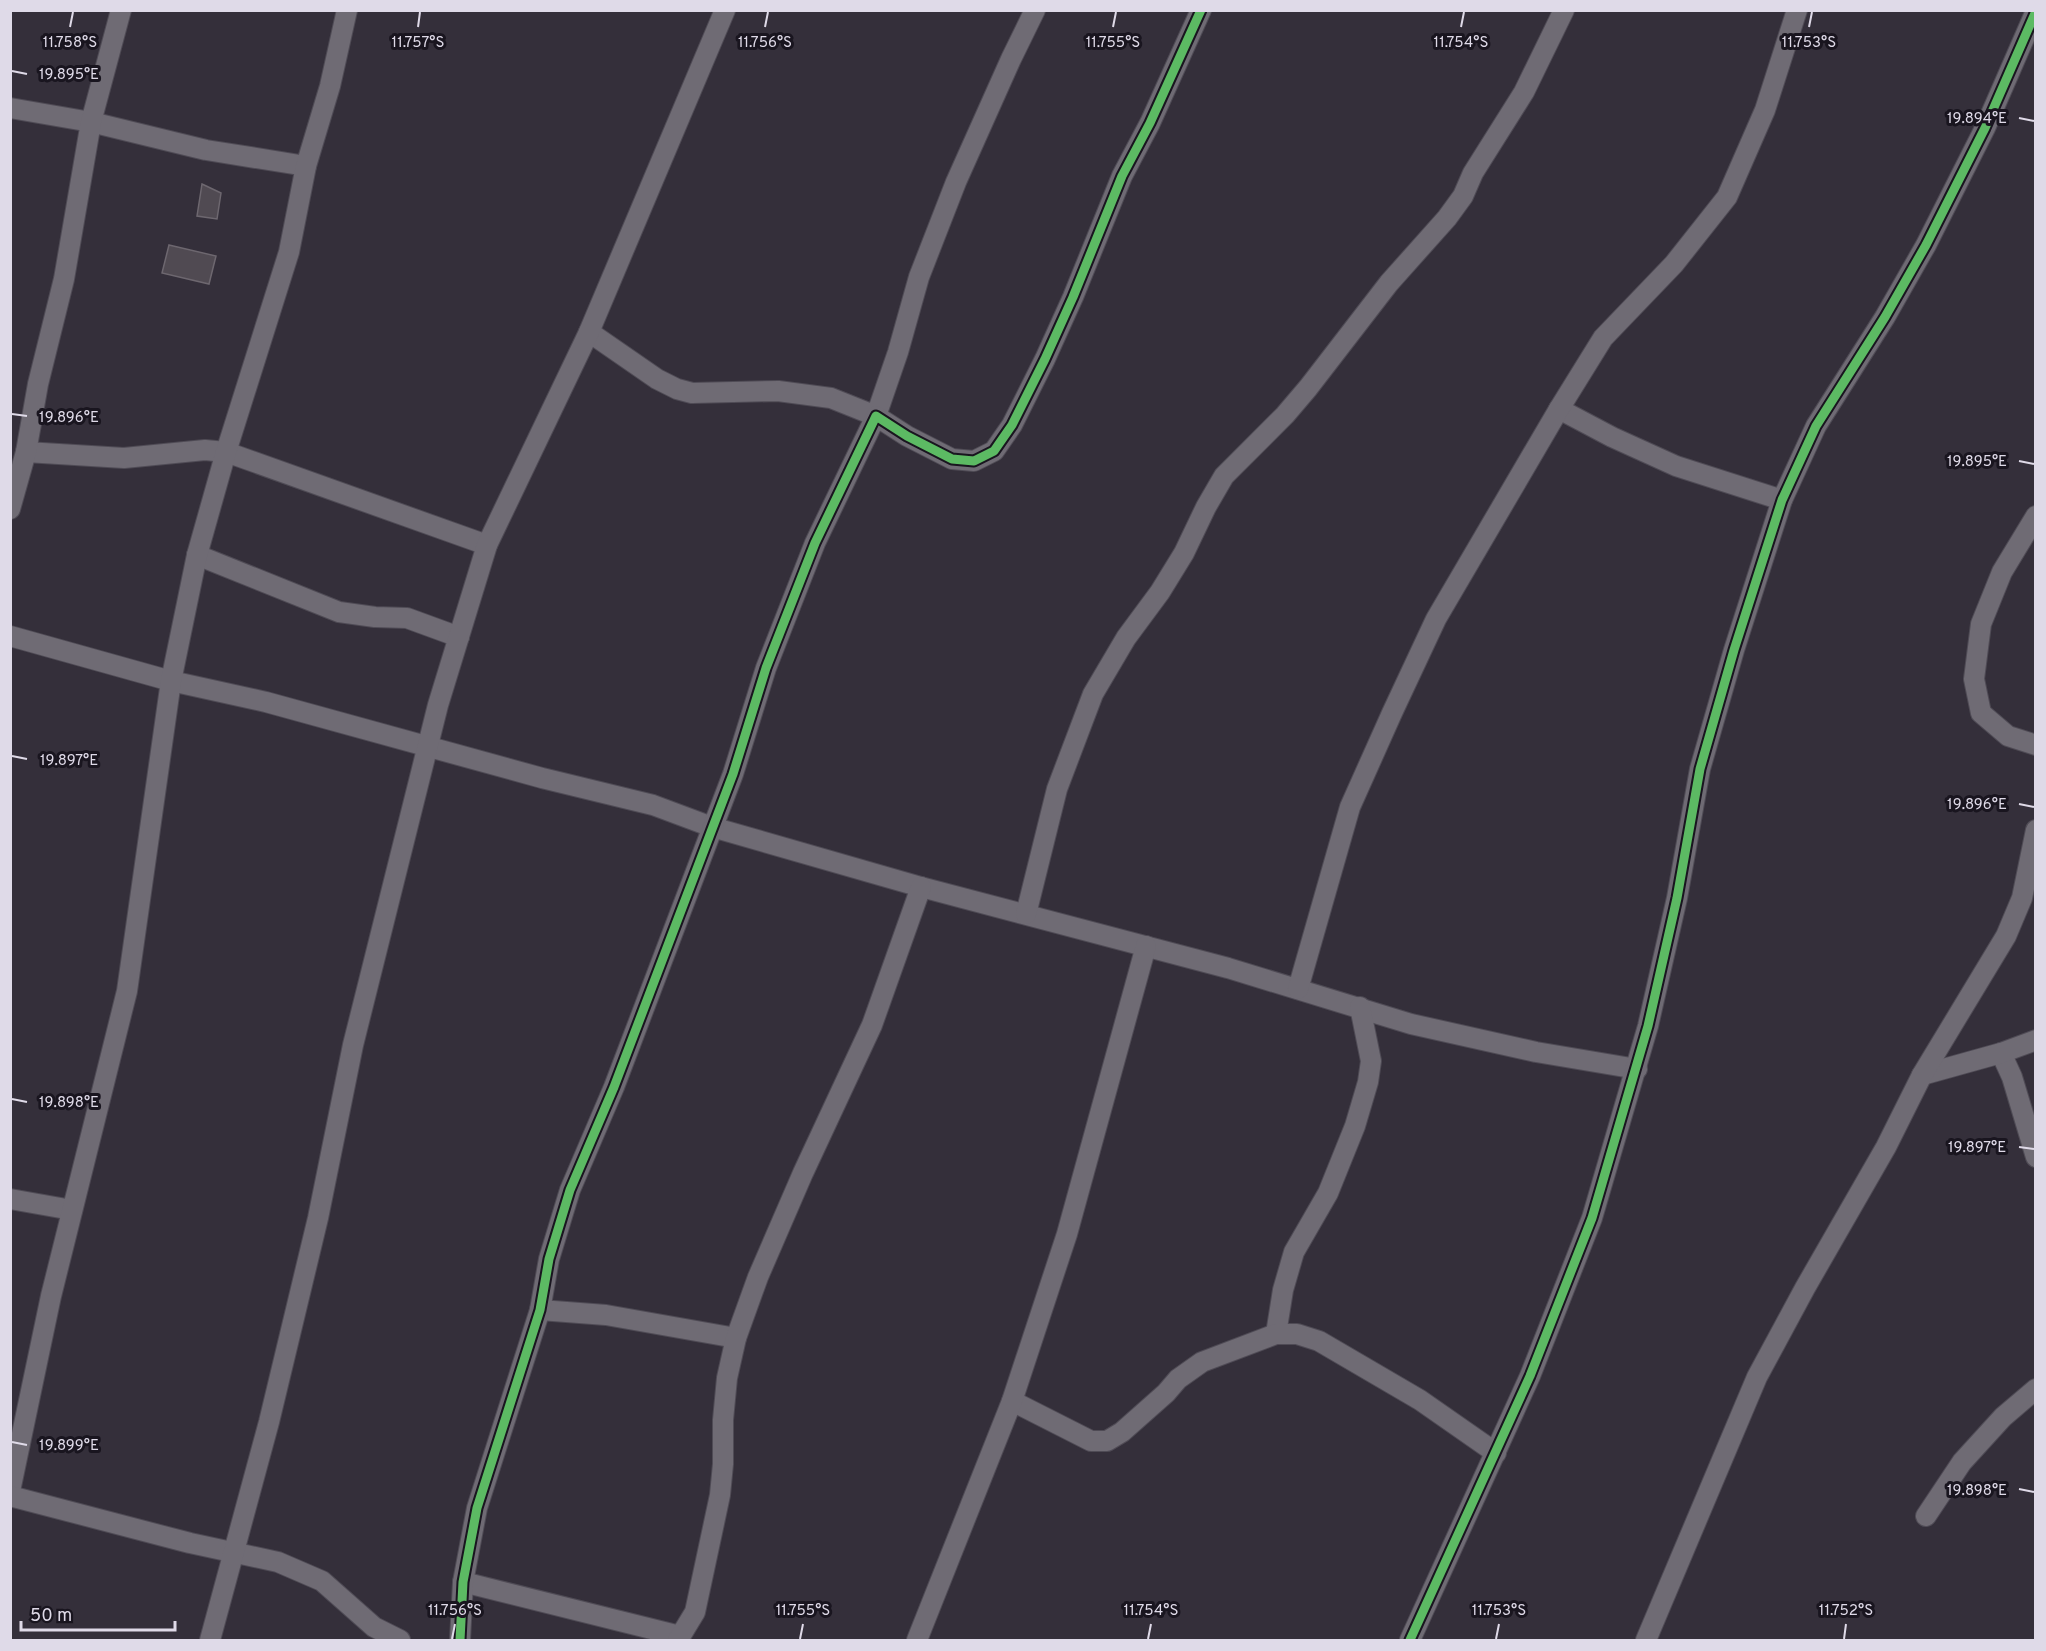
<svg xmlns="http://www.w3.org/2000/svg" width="2046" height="1651" viewBox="0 0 2046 1651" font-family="Overpass,sans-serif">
	<rect width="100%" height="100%" fill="#342f3a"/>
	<g fill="#504a52" stroke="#6d676f" stroke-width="1.5">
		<path d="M202 184 221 193 217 219 197 216Z"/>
		<path d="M169 245 216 256 209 284 162 273Z"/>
	</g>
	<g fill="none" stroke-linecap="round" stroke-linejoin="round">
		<g stroke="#4f4b55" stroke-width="22">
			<g id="minor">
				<path d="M10 108 91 122 206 150 306 166"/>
				<path d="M589 332 657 379 677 389 692 393 778 391 831 398 876 416 898 352 919 277 956 182 1011 59 1035 10"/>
				<path d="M1559 409 1612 437 1676 466 1782 500"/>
				<path d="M26 452 124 458 205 450 226 452 487 545"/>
				<path d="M10 509 26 452 38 384 64 279 91 122 121 10"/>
				<path d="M2036 516 2002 572 1981 624 1974 679 1981 713 2008 736 2036 745"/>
				<path d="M197 555 339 612 375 617 407 618 459 637"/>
				<path d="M10 636 171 681 266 702 542 778 653 805 712 827 921 887 1228 968 1411 1024 1536 1052 1637 1069"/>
				<path d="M1026 914 1057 789 1093 694 1126 638 1160 592 1184 553 1206 507 1224 476 1285 415 1308 388 1389 283 1447 218 1463 196 1473 173 1524 92 1564 10"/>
				<path d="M1298 989 1350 807 1392 713 1436 619 1559 409 1603 338 1674 264 1727 197 1765 110 1797 10"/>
				<path d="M2001 1053 2012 1077 2036 1157"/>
				<path d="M1922 1075 2001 1053 2036 1040"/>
				<path d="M10 1199 72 1210"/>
				<path d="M540 1310 606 1315 736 1338"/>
				<path d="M1276 1334 1283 1290 1294 1252 1328 1193 1355 1126 1368 1082 1371 1061 1360 1007"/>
				<path d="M1012 1401 1091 1441H1107L1122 1432 1166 1393 1178 1379 1202 1362 1276 1334H1297L1319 1341 1420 1400 1496 1453"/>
				<path d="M10 1491 51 1296 127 991 171 681 197 555 226 452 289 252 306 166 330 86 347 10"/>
				<path d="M10 1496 190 1543 278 1562 322 1581 374 1627 400 1640"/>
				<path d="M1926 1516 1962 1462 2003 1417 2036 1389"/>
				<path d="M463 1582 680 1636"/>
				<path d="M210 1640 269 1422 318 1218 353 1045 438 705 487 545 589 332 725 10"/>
				<path d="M460 1640 463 1582 477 1508 540 1310 549 1259 570 1190 614 1087 733 774 766 668 815 543 876 416 907 436 952 459 974 461 994 451 1012 425 1045 359 1073 297 1122 176 1150 123 1201 10"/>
				<path d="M678 1640 695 1612 720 1495 723 1464V1420L727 1378 736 1338 758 1277 803 1173 872 1025 921 887"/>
				<path d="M917 1640 1012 1401 1067 1234 1146 946"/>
				<path d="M1410 1640 1530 1376 1592 1218 1648 1026 1677 898 1700 769 1734 650 1782 500 1816 426 1885 317 1926 245 1985 128 2036 11"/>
				<path d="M1646 1640 1757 1377 1805 1288 1886 1147 1922 1075 2006 936 2022 898 2036 830"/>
			</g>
		</g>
		<use href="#minor" stroke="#6f6b74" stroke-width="20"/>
		<g stroke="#19151f" stroke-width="13">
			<g id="cycleway">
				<path d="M460 1640 463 1582 477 1508 540 1310 549 1259 570 1190 614 1087 733 774 766 668 815 543 876 416 907 436 952 459 974 461 994 451 1012 425 1045 359 1073 297 1122 176 1150 123 1201 10"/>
				<path d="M1410 1640 1530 1376 1592 1218 1648 1026 1677 898 1700 769 1734 650 1782 500 1816 426 1885 317 1926 245 1985 128 2036 11"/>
			</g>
		</g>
		<use href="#cycleway" stroke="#5cba63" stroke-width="9"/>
	</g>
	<path fill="none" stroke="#dfdae8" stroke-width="2" d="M70 27 73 12M418 27 420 12M765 27 768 12M1113 27 1116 12M1461 27 1464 12M1809 27 1812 12M12 71 27 74M2019 118 2034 121M12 414 27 416M2019 461 2034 464M12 756 27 759M2019 804 2034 807M12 1099 27 1102M2019 1147 2034 1149M12 1442 27 1445M2019 1489 2034 1492M452 1639 455 1624M800 1639 803 1624M1148 1639 1151 1624M1496 1639 1499 1624M1844 1639 1846 1624"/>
	<g font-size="15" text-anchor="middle" fill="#dfdae8" stroke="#19151f" stroke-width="6" stroke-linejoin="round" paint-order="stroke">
		<text x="70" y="47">11.758°S</text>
		<text x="418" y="47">11.757°S</text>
		<text x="765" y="47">11.756°S</text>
		<text x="1113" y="47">11.755°S</text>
		<text x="1461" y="47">11.754°S</text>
		<text x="1809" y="47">11.753°S</text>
		<text x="69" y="79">19.895°E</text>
		<text x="1977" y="123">19.894°E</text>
		<text x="69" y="422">19.896°E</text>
		<text x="1977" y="466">19.895°E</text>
		<text x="69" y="765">19.897°E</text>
		<text x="1977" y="809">19.896°E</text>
		<text x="69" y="1107">19.898°E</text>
		<text x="1977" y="1152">19.897°E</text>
		<text x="69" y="1450">19.899°E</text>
		<text x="1977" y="1495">19.898°E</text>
		<text x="455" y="1615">11.756°S</text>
		<text x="803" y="1615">11.755°S</text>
		<text x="1151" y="1615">11.754°S</text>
		<text x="1499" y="1615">11.753°S</text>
		<text x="1846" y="1615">11.752°S</text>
	</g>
	<rect width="2046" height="1651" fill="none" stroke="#dfdae8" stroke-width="24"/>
	<path d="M21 1621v9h154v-9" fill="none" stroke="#dfdae8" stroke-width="3"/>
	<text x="30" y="1621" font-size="18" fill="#dfdae8" stroke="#19151f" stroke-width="4.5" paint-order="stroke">50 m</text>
</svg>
